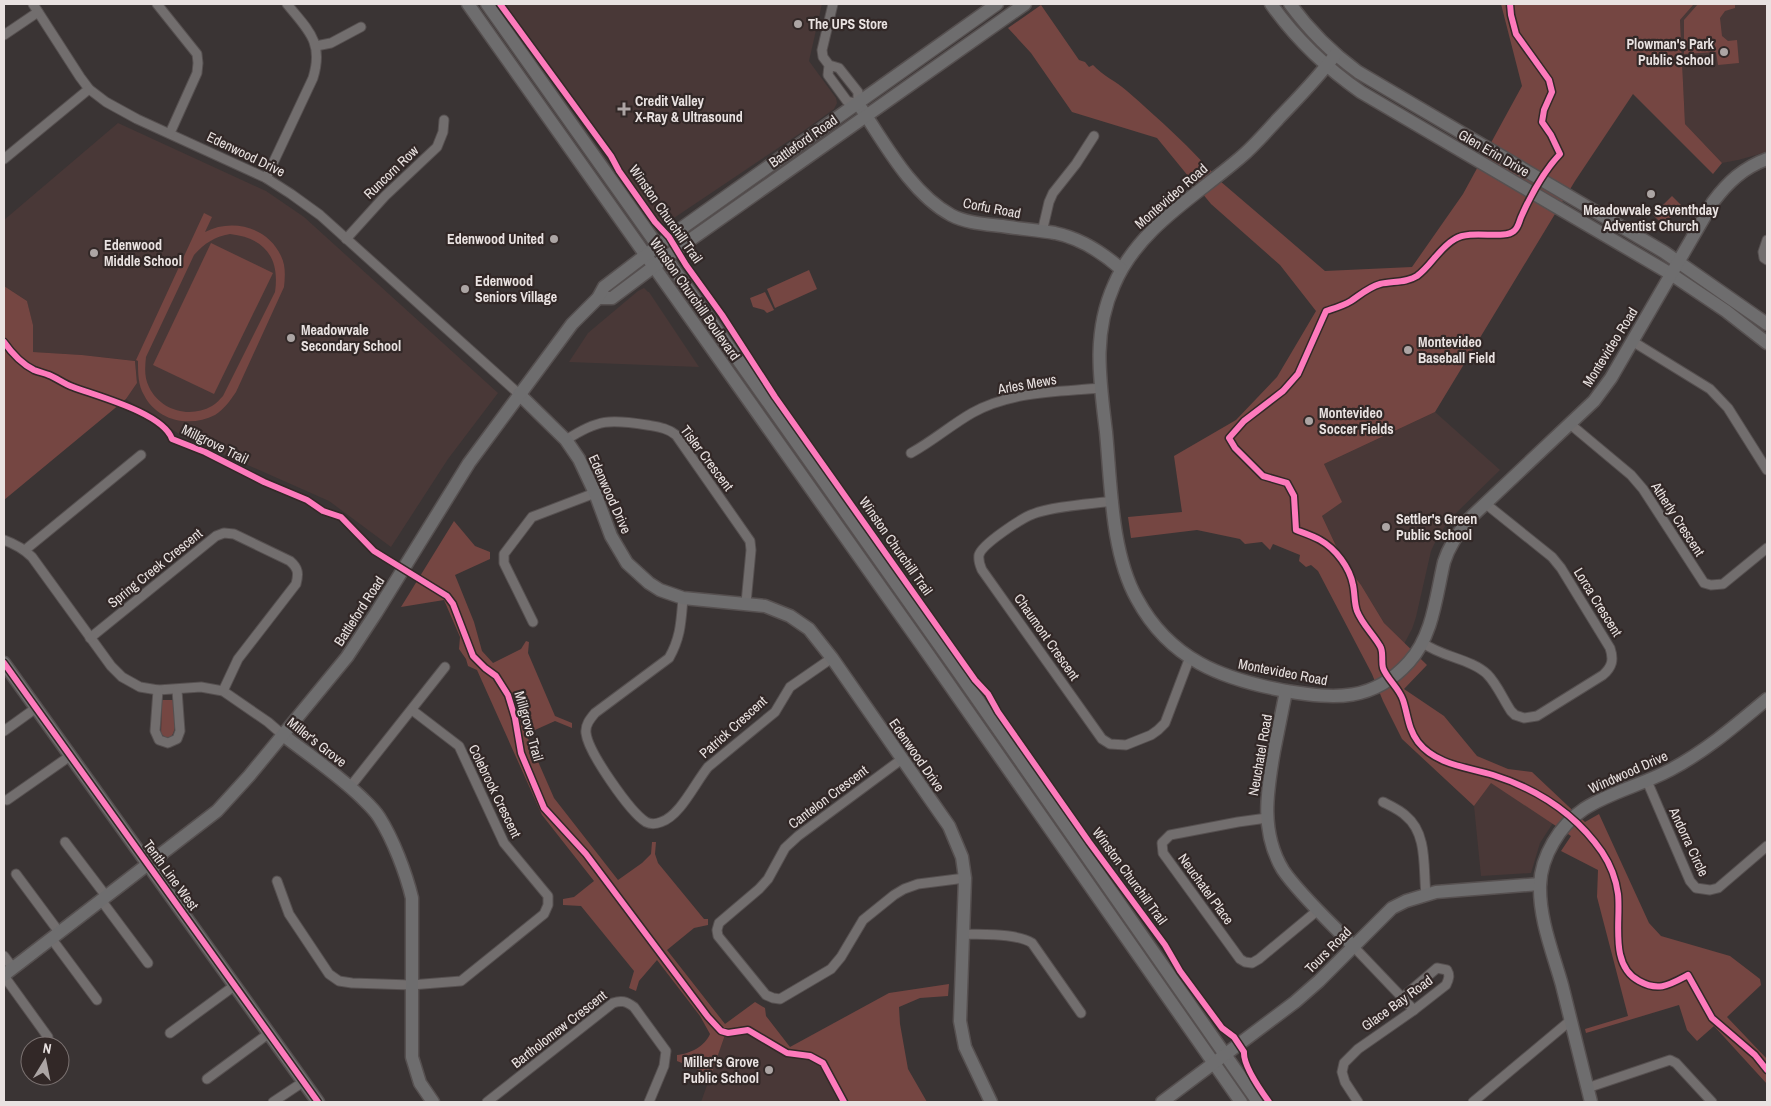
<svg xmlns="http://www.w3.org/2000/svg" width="1771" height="1106" viewBox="0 0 1771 1106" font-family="'Archivo Narrow',sans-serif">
	<rect width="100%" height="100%" fill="#3a3434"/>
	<g fill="#493837">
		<path d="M502 4H822L809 61 836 98 837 103 834 109 802 132 665 224 662 223 637 193 621 171 613 155Z"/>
		<path d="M1694 4H1767V152L1738 160 1722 163 1685 124 1680 20Z"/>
		<path d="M118 123 266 191 304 217 498 393 448 459 391 547 329 501 182 436 126 399 137 383 135 361 82 355 32 352 33 325 27 301 4 286V220Z"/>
		<path d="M644 288 648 292H649L699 367 569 362 588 333 638 291Z"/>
		<path d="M1435 412 1500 470 1451 518 1438 536 1431 551 1416 617 1412 629 1404 644 1384 623 1361 585 1344 563 1322 516 1341 502 1324 464Z"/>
		<path d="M1491 782 1553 823 1540 843 1531 873 1481 876 1474 806Z"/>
		<path d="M749 1033 784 1056 810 1059 823 1066 842 1102H701L725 1035Z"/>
	</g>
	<g fill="#754642" fill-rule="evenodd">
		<path d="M1501 4H1694L1680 20 1685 124 1722 163 1713 174 1633 94 1575 181 1435 412 1324 464 1342 502 1322 516 1344 563 1361 585 1384 623 1427 665 1404 689 1444 716 1477 756 1508 769 1532 772 1585 822 1599 814 1649 923 1661 936 1730 956 1760 979 1761 985 1727 1017 1767 1059V1084L1714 1026 1697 1041 1687 1030 1679 1005 1586 1033 1585 1029 1628 1016 1597 897 1598 870 1561 851 1571 836 1491 783 1474 806 1402 739 1383 701 1372 674 1318 571 1311 565 1306 567 1299 561 1300 555 1273 544 1270 550 1262 542 1245 544 1240 539 1197 530 1131 538 1128 517 1182 512 1174 456 1236 420 1277 377 1316 311 1280 265 1211 204 1157 138 1072 112 1031 53 1008 28 1041 5 1079 60 1085 62 1089 67 1093 65C1103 76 1116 81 1127 91 1159 119 1192 149 1220 181L1325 271 1412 267 1463 194 1522 86Z"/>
		<path d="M1698 4H1735V8L1725 11 1720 18 1722 36 1728 41 1737 40 1739 63 1718 65 1716 52 1684 54V20Z"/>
		<path d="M1672 196 1682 206 1663 225 1653 215Z"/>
		<path d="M204 213 212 217 205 232C232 218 268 227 281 256 286 266 285 277 284 287L236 392C230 401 224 409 215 415 190 428 157 421 144 395 138 385 138 373 138 361L136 360ZM230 234C265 238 280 258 275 292L223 396C220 399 216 404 212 406 189 419 160 410 149 387 144 377 145 367 146 357L194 255C205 243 214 237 230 234Z"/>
		<path d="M211 243 273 273 214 394 153 365Z"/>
		<path d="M809 270 817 289 775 308 767 289Z"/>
		<path d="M4 286 27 301 33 325V352L82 355 135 361 137 383 126 399 4 500Z"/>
		<path d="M765 292 774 310 767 313 764 310 753 307 750 298Z"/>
		<path d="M454 521 475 546 490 552V559L455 575 474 622 482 651 493 663 521 649 526 641 529 642 528 653 555 716 572 723V728L555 721 526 734 554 798 618 880 642 863 651 854 652 842H656L655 854 658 863 704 919H708V925L694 928 667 950 725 1024 755 1002 765 1008 766 1016 790 1047 889 993 949 984 948 996 920 998 899 1007 900 1024 908 1069 927 1102H842L823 1066 810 1059 784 1056 750 1033 725 1035 711 1075 677 1061V1055C690 1054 705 1046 710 1034L700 1016 657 960 639 981 636 991 629 988 634 971 581 906 563 905V899L574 897 594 881 542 815 477 670 468 666 466 659 459 649 460 637 444 600 401 607Z"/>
		<path d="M162 700H173C174 711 179 729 170 738L165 737 161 734Z"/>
	</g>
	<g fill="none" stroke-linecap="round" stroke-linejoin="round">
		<g stroke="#565050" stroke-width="11">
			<g id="street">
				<path d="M33 4 80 77 89 89 106 102 137 119 266 178 291 194 320 215 519 394"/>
				<path d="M157 4 197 54 198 63 197 73 170 133"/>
				<path d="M4 35 38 12"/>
				<path d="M316 46 331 43 361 27"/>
				<path d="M829 65 828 75 847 101 858 104V92L839 68 829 65 823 57 822 50 833 4"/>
				<path d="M4 159 89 89"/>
				<path d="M266 178 313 78C324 42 308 30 287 4"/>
				<path d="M1042 232 1049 202 1053 193 1076 164 1094 136"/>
				<path d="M346 239 385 196 437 147 443 132 444 120"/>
				<path d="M1767 240 1763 252 1764 258 1767 260"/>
				<path d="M1632 341 1710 389 1728 408 1767 470"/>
				<path d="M1570 424 1631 475 1643 489 1704 583 1711 585 1723 584 1767 548"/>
				<path d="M566 440C598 419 610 419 647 425 658 427 668 428 676 435L750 541 751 550 746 603"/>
				<path d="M911 453C933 441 951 425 972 413 1011 391 1058 392 1101 388"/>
				<path d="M1113 501C1091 504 1053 506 1033 514 1022 518 982 544 979 555 978 561 980 565 982 570L1102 739 1110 744 1126 745 1151 735 1158 730 1165 723 1190 657"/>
				<path d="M4 540C15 544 23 548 32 557L111 666 122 677 140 687 158 690 201 687 223 691 268 722 283 735"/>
				<path d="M25 550 141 455"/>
				<path d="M683 598C681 621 681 637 669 658L595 713C590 719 585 725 586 733 588 752 630 812 646 822 650 824 656 824 661 822 680 816 695 783 708 767L775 712 790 687 832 658"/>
				<path d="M533 622 504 563V554L532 517 595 493"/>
				<path d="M90 638 216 536 224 533 234 534 290 561C298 568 299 573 296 584L238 659 223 691"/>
				<path d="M1423 643C1442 657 1471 659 1487 674 1497 684 1503 699 1511 711L1515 715 1524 718 1537 716 1603 675C1612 667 1614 660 1610 648L1561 568 1552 557 1486 504"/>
				<path d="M158 690 155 731 159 740 168 743 177 739 180 731 177 690"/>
				<path d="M4 731 36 708"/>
				<path d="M902 759 798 836 785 848 768 879 759 889 719 923 717 930 718 936 766 995 773 998 780 999 831 969 841 957 863 920 894 895 904 889 918 884 965 878"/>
				<path d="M1647 781 1690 881 1696 888 1710 890 1718 888 1767 846"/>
				<path d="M350 787 445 667"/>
				<path d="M7 800 70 756"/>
				<path d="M1383 802C1391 806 1400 810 1406 816 1428 834 1423 869 1426 894"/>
				<path d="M1267 818 1238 822 1170 835 1162 843 1163 853 1240 959 1245 962 1252 963 1259 959 1318 910"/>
				<path d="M65 842 106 896"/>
				<path d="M16 874 59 932"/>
				<path d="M277 881 289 914 329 974 339 981 352 983 411 985 461 981 544 914 548 905V896L504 843 459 746 412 710"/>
				<path d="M101 900 148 963"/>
				<path d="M963 934C983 935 1016 933 1032 943L1081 1013"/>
				<path d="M51 938 97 1000"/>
				<path d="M1353 946 1414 1010"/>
				<path d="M4 956 13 968"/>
				<path d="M4 976 48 1037"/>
				<path d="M170 1033 234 986"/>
				<path d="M207 1079 268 1034"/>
				<path d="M1587 1088 1670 1060 1676 1063 1712 1102"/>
				<path d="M273 1102 303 1082"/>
				<path d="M487 1102 613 1003C621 1000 626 1001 634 1007L666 1051 664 1066 649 1102"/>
				<path d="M1358 1102 1345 1082 1342 1072 1344 1063 1358 1049 1414 1010 1446 985C1449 979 1450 975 1447 970L1437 968 1402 998"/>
				<path d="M1473 1102 1571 1020"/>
			</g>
		</g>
		<g stroke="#565050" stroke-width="15">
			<g id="secondary">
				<path d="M468 4 921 644 1241 1102"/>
				<path d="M487 4 957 670 1258 1102"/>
				<path d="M1271 4C1296 39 1325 67 1361 92L1671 274 1726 311 1767 343"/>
				<path d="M1290 4C1309 30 1332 53 1358 72L1664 252 1767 324"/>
				<path d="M1335 55C1318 78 1298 98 1278 119 1266 132 1254 146 1241 157 1196 196 1138 228 1114 285 1092 334 1100 381 1106 432 1111 484 1111 553 1137 599 1170 660 1222 679 1286 691 1335 699 1373 702 1409 662 1433 636 1436 596 1444 562 1449 546 1458 534 1468 520L1594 401 1611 378 1713 202C1728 182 1743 168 1767 159"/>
				<path d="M861 108C885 144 912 194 951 215 966 223 985 224 1002 226 1020 229 1038 230 1055 233 1079 238 1103 253 1121 269"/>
				<path d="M598 298H612L680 247 1025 4"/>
				<path d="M519 394 566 440 579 459 595 493 611 536 627 563 649 583 660 590 683 598 765 606 790 616 809 629 832 658 949 826 962 857 965 878 960 1021 965 1047 991 1102"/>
				<path d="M4 663 318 1102"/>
				<path d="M1286 691C1282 711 1278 731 1274 751 1267 792 1260 832 1283 870 1300 895 1332 924 1353 946"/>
				<path d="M283 735C309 755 337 774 361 797 367 803 374 809 379 817 393 839 406 873 412 898V1057L420 1083 433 1102"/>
				<path d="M4 975 217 811 249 776 347 657 376 613 469 463 572 324 598 298 604 287 672 235 997 4"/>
				<path d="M1162 1102 1295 1002 1319 981 1392 908 1406 901 1436 892 1540 884"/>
				<path d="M1591 1102C1581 1063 1572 1024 1562 985 1553 953 1539 919 1540 885 1541 856 1560 825 1584 809 1610 792 1642 785 1670 770 1706 751 1736 725 1767 699"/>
			</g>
		</g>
		<use href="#street" stroke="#726e6e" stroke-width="9"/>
		<use href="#secondary" stroke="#6e6d6e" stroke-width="12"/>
		<g stroke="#322827" stroke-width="9">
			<g id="cycleway">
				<path d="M500 4 611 156 619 171 655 222 669 237 686 265 722 315 775 397 975 680 988 694 998 712 1089 842 1165 945 1180 971 1222 1028 1234 1037 1244 1052C1243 1065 1261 1091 1269 1102"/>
				<path d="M1510 4 1511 15 1516 34 1549 80 1552 92 1544 110 1542 122 1551 135 1560 154C1545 170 1531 195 1522 215 1519 221 1519 227 1514 231 1504 240 1471 229 1455 239 1439 248 1431 266 1417 276 1406 283 1393 281 1380 284 1369 287 1360 295 1351 301 1343 306 1335 308 1326 311L1298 374 1283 391 1244 421 1229 438 1235 448 1263 476 1287 483 1294 496 1296 530C1304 533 1313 536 1320 540 1336 549 1350 568 1353 585 1355 594 1354 603 1357 611 1362 624 1373 634 1380 646 1384 652 1381 661 1383 668 1387 679 1399 688 1403 700 1408 715 1408 729 1418 742 1436 765 1467 767 1493 775 1537 789 1575 813 1602 852 1610 864 1616 879 1618 894 1621 921 1609 965 1639 981 1659 992 1669 985 1688 975L1712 1018 1755 1055 1767 1070"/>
				<path d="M4 342C11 352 22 364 34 370 39 372 44 373 49 375 57 378 64 384 73 387 97 396 163 413 172 439L205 452 264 482 307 500 323 511 341 517 374 551 447 596 453 604 473 656 485 668 496 676 508 695 515 718 521 753 544 808 586 854 708 1017 721 1031 728 1033 748 1030 787 1053 810 1056 823 1063 844 1102"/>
				<path d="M4 663 318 1102"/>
			</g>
		</g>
		<use href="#cycleway" stroke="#fd7abc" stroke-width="6"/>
	</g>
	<g fill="#aca5a4" stroke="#322827" stroke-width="2">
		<circle cx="798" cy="24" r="5"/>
		<circle cx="1724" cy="52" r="5"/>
		<path d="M621.5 101.5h5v5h5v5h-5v5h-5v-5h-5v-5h5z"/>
		<circle cx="1651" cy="194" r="5"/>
		<circle cx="554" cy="239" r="5"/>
		<circle cx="94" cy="253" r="5"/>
		<circle cx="465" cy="289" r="5"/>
		<circle cx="291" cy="338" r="5"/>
		<circle cx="1408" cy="350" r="5"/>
		<circle cx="1309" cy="421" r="5"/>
		<circle cx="1386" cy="527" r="5"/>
		<circle cx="769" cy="1070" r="5"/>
	</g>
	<g text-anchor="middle" stroke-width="4.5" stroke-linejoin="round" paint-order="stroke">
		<g font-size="14" font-weight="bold" fill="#e9e2e1" stroke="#322827" text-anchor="start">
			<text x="808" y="29">The UPS Store</text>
			<text x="1714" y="49" text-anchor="end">Plowman's Park<tspan x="1714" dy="16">Public School</tspan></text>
			<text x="635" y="106">Credit Valley<tspan x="635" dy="16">X-Ray &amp; Ultrasound</tspan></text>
			<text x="1651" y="215" text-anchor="middle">Meadowvale Seventhday<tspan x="1651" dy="16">Adventist Church</tspan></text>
			<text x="544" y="244" text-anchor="end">Edenwood United</text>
			<text x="104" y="250">Edenwood<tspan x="104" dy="16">Middle School</tspan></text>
			<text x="475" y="286">Edenwood<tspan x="475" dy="16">Seniors Village</tspan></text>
			<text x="301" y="335">Meadowvale<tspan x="301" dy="16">Secondary School</tspan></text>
			<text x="1418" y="347">Montevideo<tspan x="1418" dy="16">Baseball Field</tspan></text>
			<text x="1319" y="418">Montevideo<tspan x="1319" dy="16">Soccer Fields</tspan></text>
			<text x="1396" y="524">Settler's Green<tspan x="1396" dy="16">Public School</tspan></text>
			<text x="759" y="1067" text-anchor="end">Miller's Grove<tspan x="759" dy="16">Public School</tspan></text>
		</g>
		<g font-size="14" fill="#e9e2e1" stroke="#322827">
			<text transform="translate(803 141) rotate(-35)" y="5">Battleford Road</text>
			<text transform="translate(1494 153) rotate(30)" y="5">Glen Erin Drive</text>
			<text transform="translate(246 154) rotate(26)" y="5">Edenwood Drive</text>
			<text transform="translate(391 172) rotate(-44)" y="5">Runcorn Row</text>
			<text transform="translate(1171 196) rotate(-41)" y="5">Montevideo Road</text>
			<text transform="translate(992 208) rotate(11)" y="5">Corfu Road</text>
			<text transform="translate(666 214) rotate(55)" y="5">Winston Churchill Trail</text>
			<text transform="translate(695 299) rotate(55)" y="5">Winston Churchill Boulevard</text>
			<text transform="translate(1610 347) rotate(-58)" y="5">Montevideo Road</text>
			<text transform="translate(1027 384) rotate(-10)" y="5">Arles Mews</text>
			<text transform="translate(215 444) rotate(26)" y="5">Millgrove Trail</text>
			<text transform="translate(707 458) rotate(53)" y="5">Tisler Crescent</text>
			<text transform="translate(610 494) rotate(66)" y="5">Edenwood Drive</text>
			<text transform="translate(1678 519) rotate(57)" y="5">Atherly Crescent</text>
			<text transform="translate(896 546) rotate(55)" y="5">Winston Churchill Trail</text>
			<text transform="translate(155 568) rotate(-39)" y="5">Spring Creek Crescent</text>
			<text transform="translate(1598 602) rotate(58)" y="5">Lorca Crescent</text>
			<text transform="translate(359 611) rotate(-57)" y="5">Battleford Road</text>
			<text transform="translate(1047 637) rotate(55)" y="5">Chaumont Crescent</text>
			<text transform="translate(1283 672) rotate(11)" y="5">Montevideo Road</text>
			<text transform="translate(529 726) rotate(74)" y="5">Millgrove Trail</text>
			<text transform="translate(733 727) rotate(-42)" y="5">Patrick Crescent</text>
			<text transform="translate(317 742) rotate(38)" y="5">Miller's Grove</text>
			<text transform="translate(917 755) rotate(55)" y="5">Edenwood Drive</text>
			<text transform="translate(1260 755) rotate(-80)" y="5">Neuchatel Road</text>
			<text transform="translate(1628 772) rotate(-24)" y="5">Windwood Drive</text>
			<text transform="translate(495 791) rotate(64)" y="5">Colebrook Crescent</text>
			<text transform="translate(828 797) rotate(-37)" y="5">Cantelon Crescent</text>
			<text transform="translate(1689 842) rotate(65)" y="5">Andorra Circle</text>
			<text transform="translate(171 875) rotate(54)" y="5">Tenth Line West</text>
			<text transform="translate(1130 876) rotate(54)" y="5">Winston Churchill Trail</text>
			<text transform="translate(1206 889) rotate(54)" y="5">Neuchatel Place</text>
			<text transform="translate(1328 950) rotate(-45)" y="5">Tours Road</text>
			<text transform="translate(1397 1003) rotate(-36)" y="5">Glace Bay Road</text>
			<text transform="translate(559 1029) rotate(-38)" y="5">Bartholomew Crescent</text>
		</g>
	</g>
	<rect width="1771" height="1106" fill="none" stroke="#e9e2e1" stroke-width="10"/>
	<g transform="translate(45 1061) rotate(10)"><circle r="24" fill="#322827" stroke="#7b7271"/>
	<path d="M0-4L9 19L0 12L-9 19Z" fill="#aca5a4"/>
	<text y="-8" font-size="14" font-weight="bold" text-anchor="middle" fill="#e9e2e1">N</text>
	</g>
</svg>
